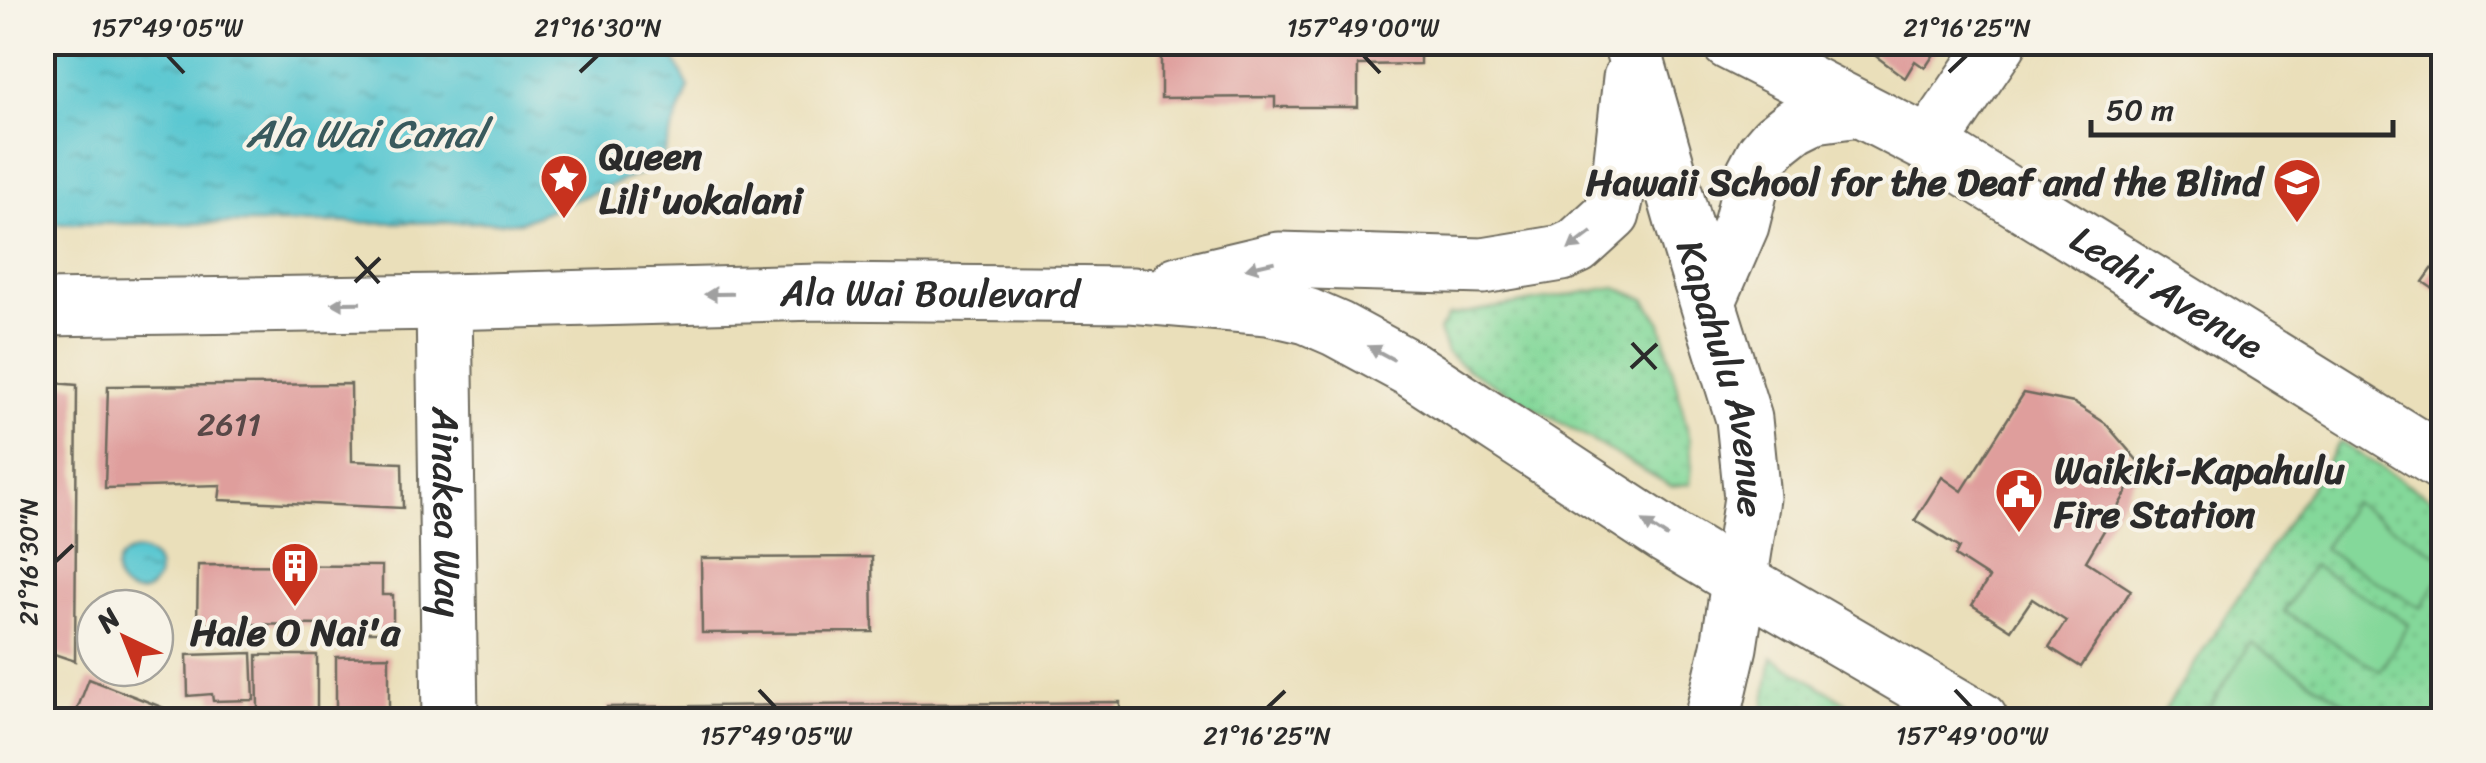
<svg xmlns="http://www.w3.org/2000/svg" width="2486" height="763" viewBox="0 0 2486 763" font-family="Sriracha,sans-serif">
	<defs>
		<pattern id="park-dots" width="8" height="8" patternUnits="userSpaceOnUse" patternTransform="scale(2.5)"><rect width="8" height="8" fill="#84d89a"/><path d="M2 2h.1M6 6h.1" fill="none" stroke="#72ba85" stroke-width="1.8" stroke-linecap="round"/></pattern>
		<pattern id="water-ripples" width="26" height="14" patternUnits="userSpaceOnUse" patternTransform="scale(2.5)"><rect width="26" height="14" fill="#5bc8d1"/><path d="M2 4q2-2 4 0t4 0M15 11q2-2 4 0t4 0" fill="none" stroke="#4ba3aa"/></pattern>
	</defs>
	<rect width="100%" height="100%" fill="#f7f3e8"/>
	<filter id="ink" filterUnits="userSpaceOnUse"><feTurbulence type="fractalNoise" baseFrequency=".01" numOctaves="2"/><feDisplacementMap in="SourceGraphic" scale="20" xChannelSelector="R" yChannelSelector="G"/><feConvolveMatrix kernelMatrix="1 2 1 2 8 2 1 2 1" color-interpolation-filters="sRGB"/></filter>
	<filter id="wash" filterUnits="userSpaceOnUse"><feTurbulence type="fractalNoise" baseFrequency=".0048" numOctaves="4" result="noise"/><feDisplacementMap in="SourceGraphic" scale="40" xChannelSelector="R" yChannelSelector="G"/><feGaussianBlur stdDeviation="2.25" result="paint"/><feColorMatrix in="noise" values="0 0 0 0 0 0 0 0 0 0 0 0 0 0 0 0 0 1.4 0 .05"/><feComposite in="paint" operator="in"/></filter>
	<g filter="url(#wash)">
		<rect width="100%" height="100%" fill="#eadfba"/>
		<g fill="url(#park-dots)" stroke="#588262" stroke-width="2.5">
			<path d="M1615 287 1645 299 1661 323 1690 440 1692 467 1690 484 1671 486 1467 369 1447 353 1439 331 1448 316Z"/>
			<path d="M2340 442 2443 506V720H2158Z"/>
			<path d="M1772 657 1874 720H1762Z"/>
		</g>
		<g fill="#84d89a" stroke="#588262" stroke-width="2.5">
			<path d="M2352 502 2443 558V572L2421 608 2323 549Z"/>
			<path d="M2312 565 2409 624 2380 671 2284 612Z"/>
			<path d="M2251 643 2373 720H2201Z"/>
		</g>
		<g fill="url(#water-ripples)" stroke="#437a7e" stroke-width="2.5">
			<path d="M42 43H666L689 87 659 166 520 222 43 224Z"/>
			<circle cx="137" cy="572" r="21"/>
		</g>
		<g id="blocks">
			<g fill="#df9e9c">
				<path d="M1161 42H1420V64L1358 65V107H1275V97L1161 98Z"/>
				<path d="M1857 42H1942L1925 68 1915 61 1905 78Z"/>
				<path d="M2444 252V296L2423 282Z"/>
				<path d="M42 382 77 385 75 661 42 650Z"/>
				<path d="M351 384 352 461 402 463 403 508 219 500 221 485 105 488 108 386Z"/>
				<path d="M2024 393 2074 403 2105 423 2142 466 2086 561 2131 590 2081 667 2049 647 2066 621 2032 599 2011 630 1972 605 1989 578 1955 556 1959 548 1915 520 1942 477 1962 491Z"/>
				<path d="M872 557 873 632 702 633 701 558Z"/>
				<path d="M198 565 382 566V595H393V632H337V625L197 624Z"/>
				<path d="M252 653 254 700 213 701 212 694 188 696 187 655Z"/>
				<path d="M257 655H317V709H258Z"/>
				<path d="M389 656V720H336V657Z"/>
				<path d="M89 679 195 720H73Z"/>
				<path d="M1120 702V720H608L607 707Z"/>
			</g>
		</g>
	</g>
	<g filter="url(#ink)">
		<use href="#blocks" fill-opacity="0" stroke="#6e6a5d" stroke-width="2.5"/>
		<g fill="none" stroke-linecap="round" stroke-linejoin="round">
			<g stroke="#6e6a5d" stroke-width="59">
				<g id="minor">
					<path id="s1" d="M1729 42 1929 145 2444 464"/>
					<path d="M1929 145 1999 42"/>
					<path id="s2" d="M444 302 450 720"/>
					<path d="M1738 579 1980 720"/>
				</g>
			</g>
			<g stroke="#6e6a5d" stroke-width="59">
				<g id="major">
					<path id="s3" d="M1631 42 1684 226 1744 419 1752 498 1729 647 1712 720"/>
					<path d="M1178 284 1279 260 1483 266 1562 253 1577 246 1612 214 1620 177 1631 78"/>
					<path d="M1708 301 1741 225 1754 173 1764 154 1776 140 1795 125 1815 115 1859 109"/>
					<path id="s4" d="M42 308 444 302 821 292 1131 295 1268 307 1307 316 1337 329 1411 369 1668 537 1738 579"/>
				</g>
			</g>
			<use href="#minor" stroke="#fff" stroke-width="55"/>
			<use href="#major" stroke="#fff" stroke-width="55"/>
		</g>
		<defs><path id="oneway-solid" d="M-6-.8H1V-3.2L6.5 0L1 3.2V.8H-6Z" transform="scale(2.5)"/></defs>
		<g fill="#a0a0a0">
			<use href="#oneway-solid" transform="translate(1580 241) rotate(143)"/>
			<use href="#oneway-solid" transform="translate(1260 265) rotate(167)"/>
			<use href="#oneway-solid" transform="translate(719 294) rotate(179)"/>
			<use href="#oneway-solid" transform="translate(346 303) rotate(179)"/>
			<use href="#oneway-solid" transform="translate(1381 353) rotate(-152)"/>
			<use href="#oneway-solid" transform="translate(1655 529) rotate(-147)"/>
		</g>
	</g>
	<path fill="none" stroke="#2b2b2b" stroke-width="4" d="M167 55 184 73M1363 55 1380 73M580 72 598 55M1949 72 1967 55M356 257 379 283M355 282 380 258M1632 343 1656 369M1631 368 1657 344M55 562 73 545M759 690 776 708M1955 690 1972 708M1267 708 1285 691"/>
	<defs>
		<g id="sight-pin" transform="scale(2.5)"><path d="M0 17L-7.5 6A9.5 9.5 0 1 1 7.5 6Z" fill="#c8321e" stroke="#f7f3e8"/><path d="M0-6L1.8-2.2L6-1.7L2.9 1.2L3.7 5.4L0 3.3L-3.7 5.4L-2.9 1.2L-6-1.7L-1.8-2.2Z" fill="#fff"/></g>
		<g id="school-pin" transform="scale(2.5)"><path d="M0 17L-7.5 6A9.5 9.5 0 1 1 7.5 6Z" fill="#c8321e" stroke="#f7f3e8"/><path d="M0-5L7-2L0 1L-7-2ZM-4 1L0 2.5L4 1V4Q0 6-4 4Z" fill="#fff"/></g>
		<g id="civic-pin" transform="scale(2.5)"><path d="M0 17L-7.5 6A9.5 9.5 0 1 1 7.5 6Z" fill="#c8321e" stroke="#f7f3e8"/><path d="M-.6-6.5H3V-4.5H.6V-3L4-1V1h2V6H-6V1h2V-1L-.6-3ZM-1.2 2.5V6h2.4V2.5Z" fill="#fff"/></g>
		<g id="building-pin" transform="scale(2.5)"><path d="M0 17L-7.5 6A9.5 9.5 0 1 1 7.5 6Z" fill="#c8321e" stroke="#f7f3e8"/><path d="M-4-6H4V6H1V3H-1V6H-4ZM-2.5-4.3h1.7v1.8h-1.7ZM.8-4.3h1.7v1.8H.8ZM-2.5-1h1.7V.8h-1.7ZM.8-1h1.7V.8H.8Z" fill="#fff"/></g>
	</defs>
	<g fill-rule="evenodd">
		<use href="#sight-pin" x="564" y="178"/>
		<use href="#school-pin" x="2297" y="182"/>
		<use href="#civic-pin" x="2019" y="492"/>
		<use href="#building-pin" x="295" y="566"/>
	</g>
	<g text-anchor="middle" stroke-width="8" stroke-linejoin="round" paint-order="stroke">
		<g font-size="32" fill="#584847">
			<text x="229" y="435">2611</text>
		</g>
		<g font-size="38" font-weight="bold" fill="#2b2b2b" stroke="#f7f3e8" text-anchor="start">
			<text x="599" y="169">Queen<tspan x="599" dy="44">Lili'uokalani</tspan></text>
			<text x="2262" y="195" text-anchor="end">Hawaii School for the Deaf and the Blind</text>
			<text x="2054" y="483">Waikiki-Kapahulu<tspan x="2054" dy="44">Fire Station</tspan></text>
			<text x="295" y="645" text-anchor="middle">Hale O Nai'a</text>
		</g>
		<g font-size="38" fill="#2b2b2b" stroke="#f7f3e8">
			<text dy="13" stroke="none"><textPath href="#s4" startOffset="888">Ala Wai Boulevard</textPath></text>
			<text dy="13" stroke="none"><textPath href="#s1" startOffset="505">Leahi Avenue</textPath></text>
			<text dy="13" stroke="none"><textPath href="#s3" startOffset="350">Kapahulu Avenue</textPath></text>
			<text dy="13" stroke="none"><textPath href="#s2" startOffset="210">Ainakea Way</textPath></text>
		</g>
		<g font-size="40" font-style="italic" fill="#395a5d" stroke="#f7f3e8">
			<text x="366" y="147">Ala Wai Canal</text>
		</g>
	</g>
	<rect width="2486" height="763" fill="none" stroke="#f7f3e8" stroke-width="110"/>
	<g transform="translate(125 638) rotate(317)"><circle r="48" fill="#f7f3e8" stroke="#a5a39c" stroke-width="2.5"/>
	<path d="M0-8L18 38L0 25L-18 38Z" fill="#c8321e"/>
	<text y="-15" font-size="28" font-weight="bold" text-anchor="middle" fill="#2b2b2b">N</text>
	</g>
	<path d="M2091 120v15h302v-15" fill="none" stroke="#2b2b2b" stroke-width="5"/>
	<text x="2106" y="120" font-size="30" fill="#2b2b2b" stroke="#f7f3e8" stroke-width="8" paint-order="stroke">50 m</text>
	<rect x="55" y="55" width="2376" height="653" fill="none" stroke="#2b2b2b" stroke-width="4"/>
	<g font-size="25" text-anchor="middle" fill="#2b2b2b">
		<text x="167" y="36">157°49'05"W</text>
		<text x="598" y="36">21°16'30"N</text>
		<text x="1363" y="36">157°49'00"W</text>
		<text x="1967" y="36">21°16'25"N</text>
		<text transform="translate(28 562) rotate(-90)" y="9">21°16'30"N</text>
		<text x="776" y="744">157°49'05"W</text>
		<text x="1267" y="744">21°16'25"N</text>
		<text x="1972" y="744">157°49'00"W</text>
	</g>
</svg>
